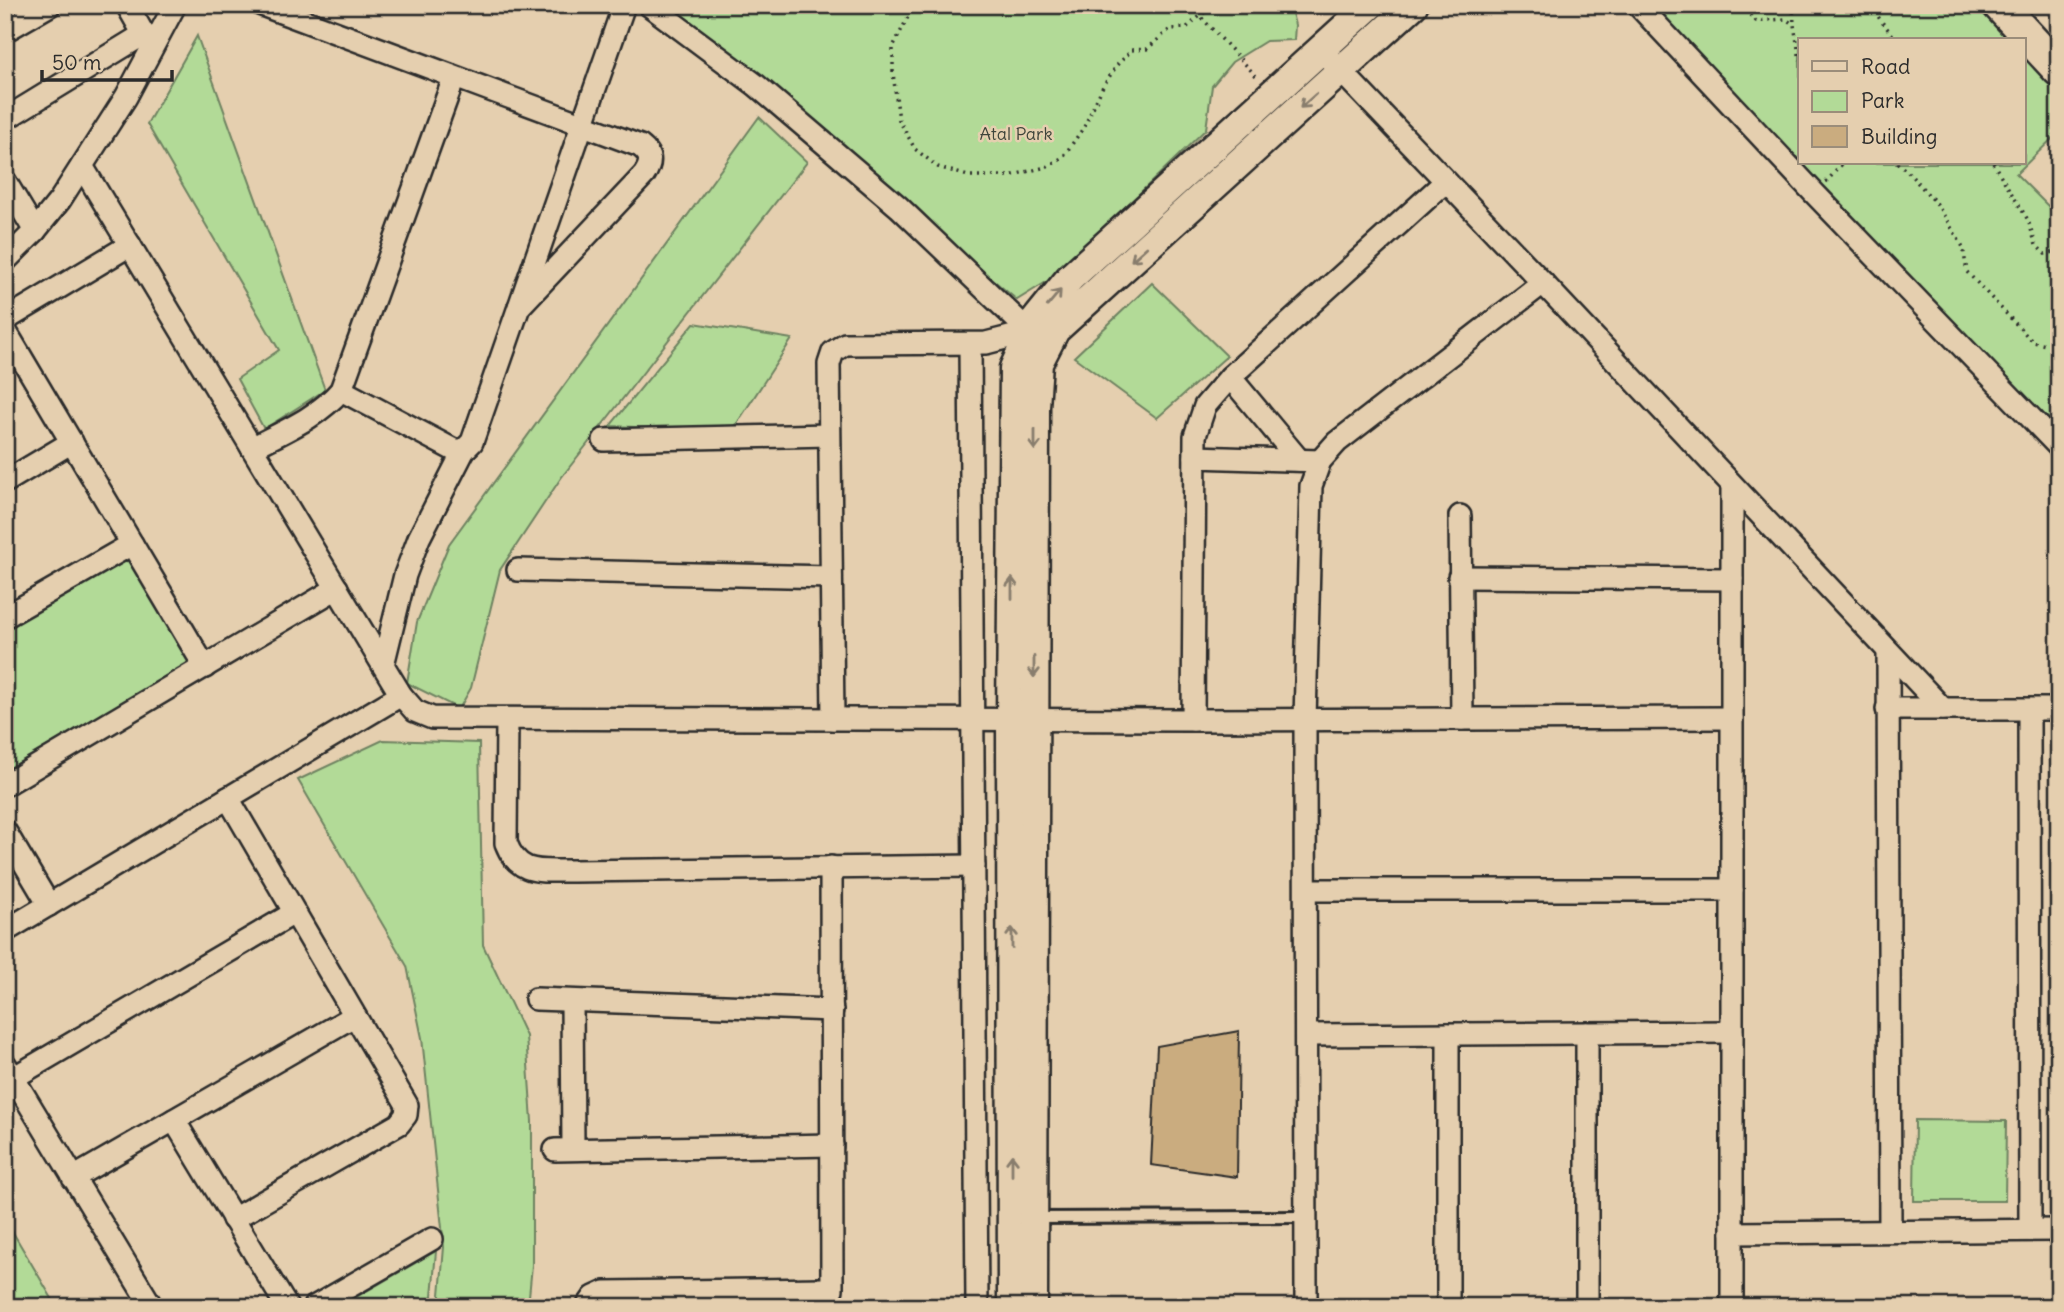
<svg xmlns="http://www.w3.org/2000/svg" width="2064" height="1312" viewBox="0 0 2064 1312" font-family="Delius,sans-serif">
	<rect width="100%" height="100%" fill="#e5cfaf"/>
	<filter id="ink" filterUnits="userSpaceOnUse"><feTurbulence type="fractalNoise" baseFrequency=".0143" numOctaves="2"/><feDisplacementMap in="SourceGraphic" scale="14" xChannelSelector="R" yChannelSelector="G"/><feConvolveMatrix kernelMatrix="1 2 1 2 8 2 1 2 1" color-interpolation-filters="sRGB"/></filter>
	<g filter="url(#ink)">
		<g fill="#b2da97" stroke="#6e8261" stroke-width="2">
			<path d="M666 5H1290L1295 25 1294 40 1266 41 1232 62 1212 86 1206 129 1051 279 1017 300Z"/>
			<path d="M1654 5H1978L2011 40H1800V162Z"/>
			<path d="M197 36 325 390 264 429 237 379 279 350 147 124Z"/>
			<path d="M2024 54 2059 91V132L2016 174 2059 217V441L1800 163H2024Z"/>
			<path d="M759 117 807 162 561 478 500 570 471 688 459 709 407 683 417 622 449 544Z"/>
			<path d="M1152 283 1227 356 1157 418 1074 357Z"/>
			<path d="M694 323 792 339 732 431 610 426Z"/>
			<path d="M131 554 193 661 5 771V628Z"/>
			<path d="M383 740 479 743 483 945 526 1036 532 1121V1265L528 1307H439L444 1247 422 1038 407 966 298 780Z"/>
			<path d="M1915 1120 2006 1121 2005 1201H1914Z"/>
			<path d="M5 1219 57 1307H5Z"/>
			<path d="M436 1251 431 1307H339Z"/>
			<path d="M801 1297 779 1307H597V1303Z"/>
		</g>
		<path fill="#caac7f" stroke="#2b2b2b" stroke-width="2" d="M1239 1031 1237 1177 1151 1165 1157 1046Z"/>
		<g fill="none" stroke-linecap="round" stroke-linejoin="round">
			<g stroke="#2b2b2b" stroke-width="16">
				<path id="lane" d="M1033 1218 1306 1217"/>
			</g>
			<g stroke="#2b2b2b" stroke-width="26">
				<g id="street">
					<path d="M127 5 151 47"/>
					<path d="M262 5 640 146C652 155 652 163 644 175L519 307"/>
					<path d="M649 5 756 85 899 207 1037 339"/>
					<path d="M1638 5 1815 194 2059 447"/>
					<path d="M5 31 50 5"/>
					<path d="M1321 50 1543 283 1943 709"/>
					<path d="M5 119 144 34"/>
					<path d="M82 166 401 695 415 711 432 718 1193 720 1732 718"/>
					<path d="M5 181 35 231"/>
					<path d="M5 261 35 231 60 200 126 97 175 5"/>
					<path d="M5 320 130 245"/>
					<path d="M5 330 205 667"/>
					<path d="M970 344 977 1307"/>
					<path d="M1230 377 1299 460"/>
					<path d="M341 390 454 450H464L472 442 624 5"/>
					<path d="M604 440 829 435"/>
					<path d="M252 448C284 431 317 418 341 390L454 78"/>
					<path d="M1195 457 1320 461"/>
					<path d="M5 482 72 442"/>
					<path d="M1732 486V1307"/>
					<path d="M1460 516 1462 719"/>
					<path d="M518 570 831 577"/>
					<path d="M1459 577 1732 579"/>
					<path d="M5 617 132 544"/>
					<path d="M1888 652 1890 1231"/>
					<path d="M383 665 405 575 419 538 464 450"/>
					<path d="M1887 709H2059"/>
					<path d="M2029 710 2030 1230"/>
					<path d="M507 719 506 843C519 877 542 870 573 871L974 866"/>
					<path d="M833 719 829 364 833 352 845 344 986 343 1029 332"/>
					<path d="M1193 720 1195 436 1205 406 1230 377 1445 182"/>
					<path d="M5 785 337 588"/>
					<path d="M228 798 407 1105 406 1115 399 1124 233 1219"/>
					<path d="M5 831 49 905"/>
					<path d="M1306 890H1732"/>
					<path d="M5 931 401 695"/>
					<path d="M536 999 832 1010"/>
					<path d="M572 1001 573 1149"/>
					<path d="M1587 1033V1307"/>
					<path d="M1448 1034V1307"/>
					<path d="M1306 1035 1732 1032"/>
					<path d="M5 1064 152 1307"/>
					<path d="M13 1078 294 913"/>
					<path d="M174 1120 287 1307"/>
					<path d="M555 1150 832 1145"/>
					<path d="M73 1178 354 1016"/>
					<path d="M1732 1233 2059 1230"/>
					<path d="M314 1307 432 1239"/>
					<path d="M587 1307 594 1297 605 1292 823 1289"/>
					<path d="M795 1307 832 1289 831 867"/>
					<path d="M1306 1307 1305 720 1311 486 1320 461 1337 442 1543 283"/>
				</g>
			</g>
			<g stroke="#2b2b2b" stroke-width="33">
				<g id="secondary">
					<path d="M1012 1307 1011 719 1014 368 1036 320 1070 278 1370 5"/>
					<path d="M1033 1307 1035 407 1038 363 1055 330 1413 5"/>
				</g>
			</g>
			<g stroke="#2b2b2b" stroke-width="37">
				<path id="primary" d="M1999 5 2059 70"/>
			</g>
			<g stroke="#2b2b2b" stroke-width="3.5" stroke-dasharray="2 5" stroke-linecap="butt">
				<path d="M914 5 893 47V73L899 120 915 149 938 167 968 176H1009L1046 167 1063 157 1084 127 1102 88 1117 65 1132 50 1147 49 1170 29 1186 28 1213 5"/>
				<path d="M1198 5 1200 16 1258 78"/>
				<path d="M1740 5 1756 21 1786 19 1794 25 1800 60"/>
				<path d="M1793 5 1794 25"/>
				<path d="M1871 5 1881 21 1897 40"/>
				<path d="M1897 163 1907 171 1937 204 1963 247 1967 272 2033 342 2059 348"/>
				<path d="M1993 163 2028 220 2036 245 2045 254 2059 251"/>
				<path d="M1826 182 1843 163"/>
			</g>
			<use href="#lane" stroke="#e5cfaf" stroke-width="10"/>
			<use href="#street" stroke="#e5cfaf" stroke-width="21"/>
			<use href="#secondary" stroke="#e5cfaf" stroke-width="28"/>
			<use href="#primary" stroke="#e5cfaf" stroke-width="32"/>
		</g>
		<defs><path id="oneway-shaft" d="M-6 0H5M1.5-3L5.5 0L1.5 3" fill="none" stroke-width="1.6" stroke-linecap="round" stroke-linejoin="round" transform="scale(1.75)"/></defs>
		<g stroke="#887d6d">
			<use href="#oneway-shaft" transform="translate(1308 101) rotate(138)"/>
			<use href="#oneway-shaft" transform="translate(1139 254) rotate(138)"/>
			<use href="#oneway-shaft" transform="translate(1054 298) rotate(-50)"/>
			<use href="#oneway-shaft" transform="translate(1035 440) rotate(90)"/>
			<use href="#oneway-shaft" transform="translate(1012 588) rotate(-90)"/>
			<use href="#oneway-shaft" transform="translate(1034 667) rotate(90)"/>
			<use href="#oneway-shaft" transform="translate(1012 938) rotate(-90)"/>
			<use href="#oneway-shaft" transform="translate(1012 1165) rotate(-90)"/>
		</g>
	</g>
	<g text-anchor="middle" stroke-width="5" stroke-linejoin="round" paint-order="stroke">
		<g font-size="18" fill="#3f453b" stroke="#e5cfaf">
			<text x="1016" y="140">Atal Park</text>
		</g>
	</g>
	<rect width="2064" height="1312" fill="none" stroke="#e5cfaf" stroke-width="28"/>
	<rect x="14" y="14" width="2036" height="1284" fill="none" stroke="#2b2b2b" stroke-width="2.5" filter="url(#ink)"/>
	<rect x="1798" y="38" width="228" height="126" fill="#e5cfaf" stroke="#9b8d7a" stroke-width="2"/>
	<rect x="1812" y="61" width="35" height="10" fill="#e5cfaf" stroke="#9b8d7a" stroke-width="2"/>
	<text x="1861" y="74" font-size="21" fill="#2b2b2b">Road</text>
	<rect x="1812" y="91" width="35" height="21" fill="#b2da97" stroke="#9b8d7a" stroke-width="2"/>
	<text x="1861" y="108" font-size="21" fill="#2b2b2b">Park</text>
	<rect x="1812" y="126" width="35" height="21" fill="#caac7f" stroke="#9b8d7a" stroke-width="2"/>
	<text x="1861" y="144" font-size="21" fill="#2b2b2b">Building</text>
	<path d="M42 70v10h130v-10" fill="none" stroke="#2b2b2b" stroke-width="3.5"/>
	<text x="52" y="70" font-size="21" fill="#2b2b2b" stroke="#e5cfaf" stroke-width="5" paint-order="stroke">50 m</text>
</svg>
